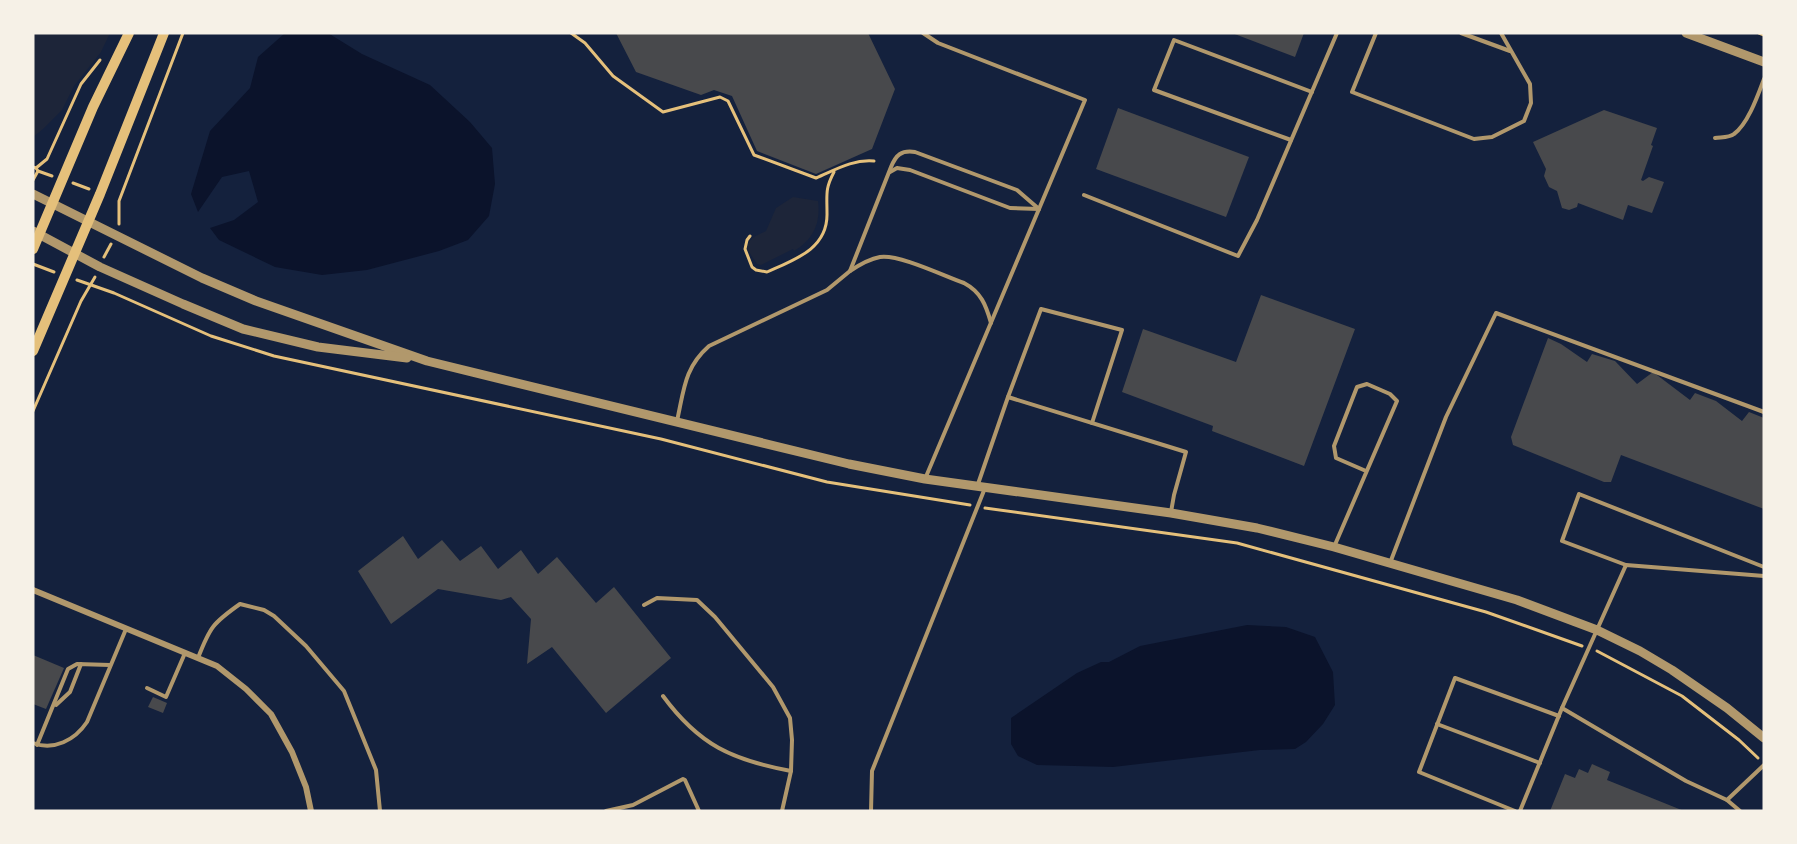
<svg xmlns="http://www.w3.org/2000/svg" width="1797" height="844" viewBox="0 0 1797 844" font-family="Roboto,sans-serif">
	<rect width="100%" height="100%" fill="#14213d"/>
	<g fill="#1d2539">
		<path d="M33 33H110L101 52 74 86 62 110 43 129 33 137Z"/>
		<path d="M793 197 818 201C821 223 813 240 794 251L793 249 761 265 757 264 747 249C748 238 756 236 766 231L776 208Z"/>
	</g>
	<g fill="#0b132b">
		<path d="M285 33H328L362 54 430 85 470 122 492 148 495 184 489 216 468 240 439 251 367 270 322 275 275 267 219 240 210 228 234 220 258 202 249 171 222 177 198 212 191 194 210 131 250 88 258 57Z"/>
		<path d="M1247 625 1286 627 1315 637 1333 672 1335 705 1323 724 1306 742 1295 749 1260 750 1113 767 1037 765 1018 756 1011 744V718L1077 673 1101 662H1109L1140 646Z"/>
	</g>
	<g fill="#48494c">
		<path d="M616 33H868L895 89 872 149 816 174 757 151 732 96 714 90 701 95 636 72Z"/>
		<path d="M1232 33H1304L1295 57Z"/>
		<path d="M1118 108 1249 157 1226 217 1096 169Z"/>
		<path d="M1604 110 1657 128 1651 145 1653 146 1641 180 1643 181 1649 177 1664 182 1652 213 1628 205 1623 220 1578 203 1577 207 1569 210 1562 208 1557 191 1549 187 1544 176 1546 169 1533 142Z"/>
		<path d="M1261 295 1355 329 1304 466 1212 431 1213 426 1122 392 1143 329 1236 362Z"/>
		<path d="M1548 338 1561 344 1587 362 1592 354 1615 361 1637 384 1653 372 1690 400 1695 393 1716 401 1742 421 1749 412 1764 418V509L1621 455 1611 482H1604L1513 445 1511 437Z"/>
		<path d="M403 536 418 559 442 540 460 561 481 546 498 569 521 550 538 574 557 557 596 603 614 587 671 658 606 713 552 647 527 664 531 619 511 597 501 600 438 589 391 624 358 571Z"/>
		<path d="M33 655 64 668 46 709 33 704Z"/>
		<path d="M153 697 167 703 163 713 148 707Z"/>
		<path d="M1592 764 1610 772 1607 780 1684 811H1550L1565 774 1575 778 1579 769 1588 773Z"/>
	</g>
	<g fill="none" stroke-linecap="round" stroke-linejoin="round">
		<g stroke="#e5c07b" stroke-width="3">
			<path d="M571 33 585 43 613 76 663 112 720 97 728 101 754 155 816 178C835 170 853 159 874 161"/>
			<path d="M1759 33 1764 35"/>
			<path d="M33 167 36 168 38 171 52 176"/>
			<path d="M36 168 47 159 81 84 100 60"/>
			<path d="M33 180 38 171"/>
			<path d="M73 183 89 189"/>
			<path d="M119 224V201L183 33"/>
			<path d="M750 236 747 240 745 249 752 267 756 270 767 272C794 260 828 249 827 213 827 194 825 189 834 172"/>
			<path d="M104 257 111 244"/>
			<path d="M33 264 54 272"/>
			<path d="M77 280 114 293 211 336 274 356 661 439 827 482 970 505"/>
			<path d="M33 411 81 301 95 277"/>
			<path d="M985 508 1237 543 1486 612 1582 646"/>
			<path d="M1597 651 1682 696 1739 740 1758 758"/>
		</g>
		<g stroke="#b1986c" stroke-width="4">
			<path d="M923 33 938 43 1085 100 925 479"/>
			<path d="M1376 33 1352 92 1474 139 1492 137 1524 121 1531 103 1530 84 1501 33"/>
			<path d="M1461 33 1510 51"/>
			<path d="M1715 138C1721 137 1729 138 1734 134 1748 124 1758 95 1764 79"/>
			<path d="M1291 140 1154 90 1174 40 1312 92"/>
			<path d="M890 172 897 168 910 170 1010 208 1039 209"/>
			<path d="M1084 195 1238 256 1257 220 1337 33"/>
			<path d="M850 271C859 265 869 259 880 257 899 254 944 276 964 283 981 292 986 305 991 323"/>
			<path d="M1008 397 1041 309 1122 330 1092 423"/>
			<path d="M677 421C684 390 684 368 709 346L827 290 850 271 891 167C896 155 901 150 915 152L1017 190 1039 209"/>
			<path d="M978 484 1008 397 1186 452 1174 495 1171 512"/>
			<path d="M1334 547 1397 401 1390 394 1367 384 1357 387 1334 446 1336 458 1366 471"/>
			<path d="M1390 563 1446 417 1496 313 1764 412"/>
			<path d="M1626 565 1562 541 1579 494 1764 567"/>
			<path d="M1764 576 1626 565 1562 708 1686 781 1727 800 1764 765"/>
			<path d="M644 605 657 598 697 600 715 617 773 687 790 718 792 740 791 771 782 811"/>
			<path d="M198 658C210 627 213 623 240 604L264 610 274 616 306 646 344 691 376 770 380 811"/>
			<path d="M147 688 166 697 185 653"/>
			<path d="M663 696C699 745 732 760 791 771"/>
			<path d="M56 705 70 692 81 664"/>
			<path d="M1437 724 1540 763"/>
			<path d="M33 743C54 751 75 740 87 722L126 629"/>
			<path d="M37 745 68 669 77 664 110 665"/>
			<path d="M1727 800 1740 811"/>
			<path d="M606 811 633 805 683 779 685 780 699 811"/>
			<path d="M871 811 872 771 985 488"/>
			<path d="M1515 811 1419 772 1455 678 1559 716"/>
			<path d="M1520 811 1562 708"/>
		</g>
		<path stroke="#b1986c" stroke-width="6" d="M33 590 217 666 246 689 271 714 292 752 306 787 311 811"/>
		<g stroke="#b1986c" stroke-width="9">
			<path d="M1686 33 1764 62"/>
			<path d="M33 194 202 278 256 301 427 361 849 464 925 479 1171 513 1257 528 1334 547 1517 600 1597 630 1640 651 1672 670 1727 708 1764 738"/>
			<path d="M33 231 100 267 183 304 243 329 318 347 407 358"/>
		</g>
		<g stroke="#e5c07b" stroke-width="10">
			<path d="M33 249 93 107 129 33"/>
			<path d="M33 351 100 194 164 33"/>
		</g>
	</g>
	<rect width="1797" height="844" fill="none" stroke="#f6f1e7" stroke-width="69"/>
</svg>
